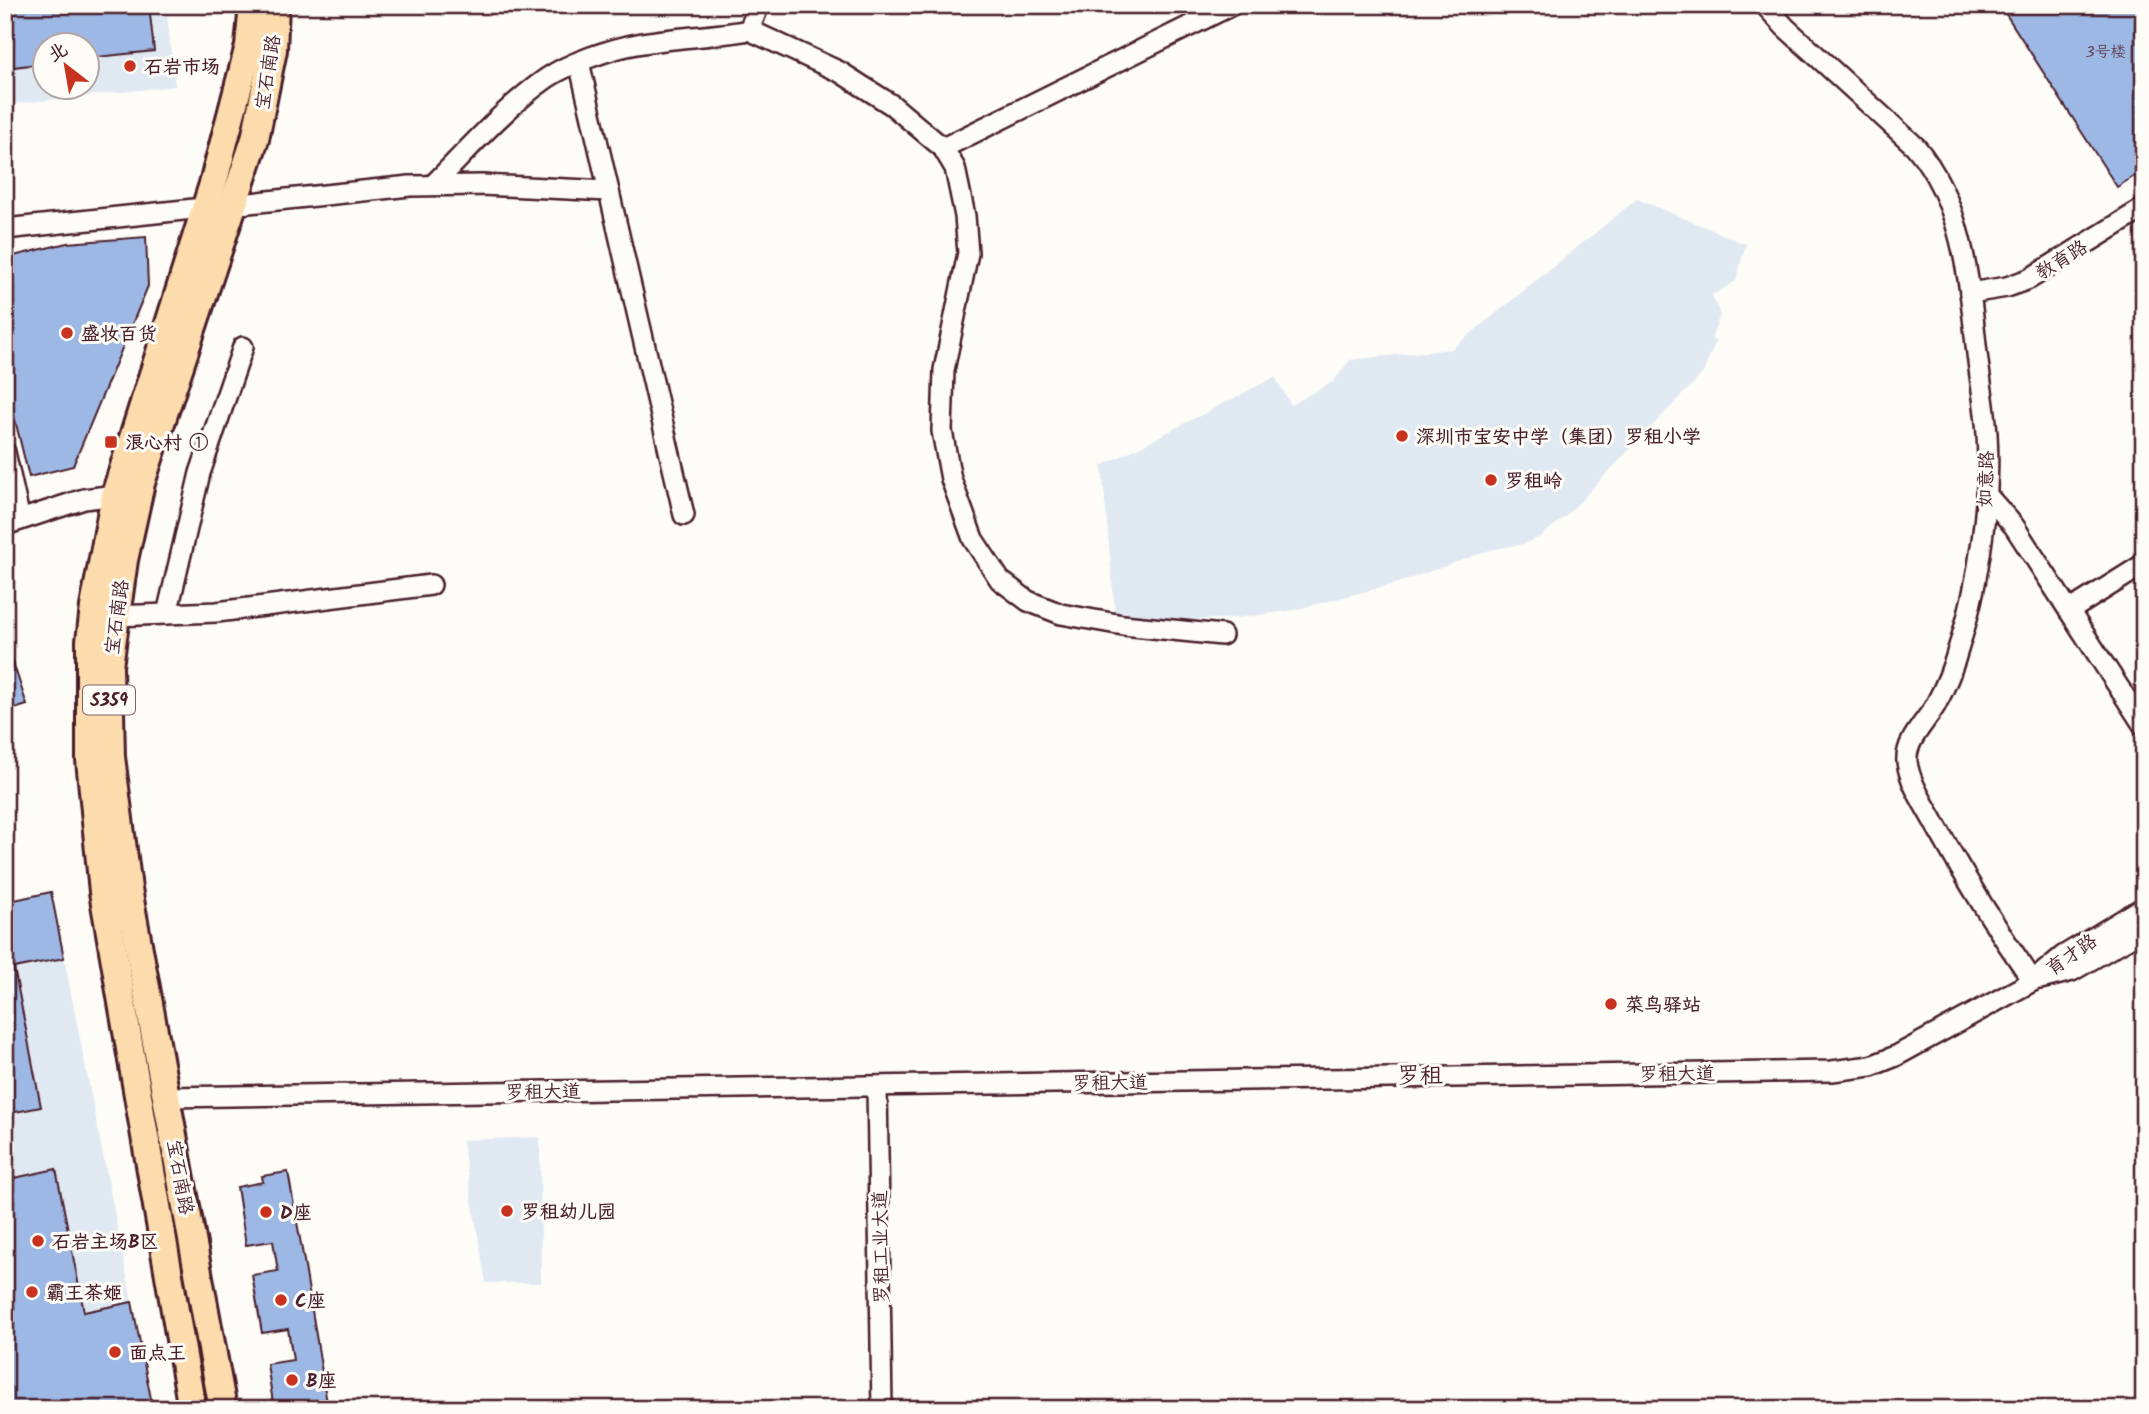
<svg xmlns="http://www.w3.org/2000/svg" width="2149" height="1414" viewBox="0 0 2149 1414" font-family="Kalam,'LXGW WenKai TC',sans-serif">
	<rect width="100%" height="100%" fill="#fdfcf7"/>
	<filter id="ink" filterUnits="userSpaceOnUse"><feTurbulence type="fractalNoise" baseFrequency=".0143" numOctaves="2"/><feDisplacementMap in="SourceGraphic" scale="14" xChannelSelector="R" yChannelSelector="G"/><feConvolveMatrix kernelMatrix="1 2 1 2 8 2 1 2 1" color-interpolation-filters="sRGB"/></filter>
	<g filter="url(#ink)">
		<g fill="#e0e8f2" fill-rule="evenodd">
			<path d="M5 5H166L175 86 5 105ZM46 46H88V88H46Z"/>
			<path d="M1637 199 1746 244 1736 281 1712 295 1720 315 1711 339 1716 341 1703 373 1566 516 1540 537 1523 544 1490 550 1398 583 1289 611 1236 618 1186 620 1115 613 1102 466 1275 377 1291 405 1334 381 1350 360 1452 349Z"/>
			<path d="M51 892 153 1409H5V902Z"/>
			<path d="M540 1137 541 1283H486L462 1140Z"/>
		</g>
		<g fill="#9eb8e5" stroke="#4a1f2b" stroke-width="2">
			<path d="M5 5H149L154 51 88 58V46H46V63L5 68Z"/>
			<path d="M2000 5H2144V170L2117 187Z"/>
			<path d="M146 237 148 286 73 466 29 477 5 379V258L67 243Z"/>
			<path d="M5 647H8L27 705 5 712Z"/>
			<path d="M51 892 64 958 14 968 41 1107 5 1114V902Z"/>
			<path d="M56 1169 84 1312 132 1302 153 1409H5V1180Z"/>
			<path d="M288 1172 304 1261 328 1409H274L267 1364 293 1360 288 1329 262 1333 252 1275 278 1271 273 1241 246 1245 237 1187 263 1182 262 1176Z"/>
		</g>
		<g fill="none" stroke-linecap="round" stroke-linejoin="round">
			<g stroke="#4a1f2b" stroke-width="24">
				<g id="minor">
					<path d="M1765 5 1785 27 1915 146C1961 200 1969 276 1976 345 1979 374 1985 404 1987 434 1991 496 1979 583 1960 643 1954 665 1946 686 1935 706 1925 723 1905 741 1907 762 1910 784 1925 805 1935 824 1965 878 1997 930 2033 981"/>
					<path d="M749 30 840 72 892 105 943 148 955 168 965 216 968 253 944 370 942 431 951 479 973 539 1000 580 1028 601 1061 614 1123 625 1222 635"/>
					<path d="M579 62 684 515"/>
					<path d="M943 148 1232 5"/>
					<path d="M433 185C469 149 504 108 547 78 569 63 610 49 637 44 674 37 712 37 749 30L759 5"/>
					<path d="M5 229 410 186 482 185 609 191"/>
					<path d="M1970 293 2007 287 2029 279 2144 208"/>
					<path d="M5 452 20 520"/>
					<path d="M1986 494 2014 526 2144 726"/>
					<path d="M5 525 84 499 115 495"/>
					<path d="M2069 611 2144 564"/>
					<path d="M167 614 200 473 243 347"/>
					<path d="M115 616 217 612 431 585"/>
					<path d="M2040 979 2072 971 2144 929"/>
					<path d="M877 1086 882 1409"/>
					<path d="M166 1097 1832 1071 1871 1066 1896 1056 2033 981 2063 956 2144 907"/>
				</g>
			</g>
			<g stroke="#4a1f2b" stroke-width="32">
				<g id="major">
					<path d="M192 1409 103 892 90 760V641L94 607 115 495 213 184 249 46 253 5"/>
					<path d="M223 1409 128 889 111 757 109 666 124 560 141 483 255 139 273 50 275 5"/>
				</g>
			</g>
			<use href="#minor" stroke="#fdfcf7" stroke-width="19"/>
			<use href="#major" stroke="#fcdcac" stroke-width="26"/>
		</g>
	</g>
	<g fill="#c8321e" stroke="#fdfcf7" stroke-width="2.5">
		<circle cx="130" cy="66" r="7"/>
		<circle cx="67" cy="333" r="7"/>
		<circle cx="1402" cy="436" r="7"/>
		<rect x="104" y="435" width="14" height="14" rx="3.5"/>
		<circle cx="1491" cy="480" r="7"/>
		<circle cx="1611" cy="1004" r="7"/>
		<circle cx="507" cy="1211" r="7"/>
		<circle cx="266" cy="1212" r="7"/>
		<circle cx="38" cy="1241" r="7"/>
		<circle cx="32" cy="1292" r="7"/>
		<circle cx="281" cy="1300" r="7"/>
		<circle cx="115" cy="1352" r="7"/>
		<circle cx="292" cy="1380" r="7"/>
	</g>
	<g text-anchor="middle" stroke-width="6" stroke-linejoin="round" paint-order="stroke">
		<g font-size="16" fill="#5f455a">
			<text x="2106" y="57">3号楼</text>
		</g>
		<rect fill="#fdfcf7" stroke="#806168" stroke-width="2" x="83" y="685.5" width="52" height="29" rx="5"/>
		<g font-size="18" font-weight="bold" fill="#4a1f2b">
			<text x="109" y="706">S359</text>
		</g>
		<g font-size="19" font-weight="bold" fill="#4a1f2b" stroke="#fdfcf7" text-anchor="start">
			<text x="144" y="73">石岩市场</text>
			<text x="81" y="340">盛妆百货</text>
			<text x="1416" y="443">深圳市宝安中学（集团）罗租小学</text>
			<text x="125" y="449">浪心村 ①</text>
			<text x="1505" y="487">罗租岭</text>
			<text x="1625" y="1011">菜鸟驿站</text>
			<text x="521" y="1218">罗租幼儿园</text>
			<text x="280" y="1219">D座</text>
			<text x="52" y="1248">石岩主场B区</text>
			<text x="46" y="1299">霸王茶姬</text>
			<text x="295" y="1307">C座</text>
			<text x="129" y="1359">面点王</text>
			<text x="306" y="1387">B座</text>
		</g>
		<g font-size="19" fill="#4a1f2b" stroke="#fdfcf7">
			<text transform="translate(267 72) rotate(-81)" y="7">宝石南路</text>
			<text transform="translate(2061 259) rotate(-32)" y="7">教育路</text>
			<text transform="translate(1985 479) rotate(-88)" y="7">如意路</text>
			<text transform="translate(116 617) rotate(-82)" y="7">宝石南路</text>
			<text transform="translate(2071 954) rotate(-35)" y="7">育才路</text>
			<text transform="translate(1677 1073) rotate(-1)" y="7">罗租大道</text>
			<text transform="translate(1110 1082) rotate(-1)" y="7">罗租大道</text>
			<text transform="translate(543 1091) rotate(-1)" y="7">罗租大道</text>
			<text transform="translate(181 1177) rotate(80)" y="7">宝石南路</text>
			<text transform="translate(880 1247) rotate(-91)" y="7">罗租工业大道</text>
		</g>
		<g font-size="23" fill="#4a1f2b" stroke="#fdfcf7">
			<text x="1420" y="1083">罗租</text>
		</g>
	</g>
	<rect width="2149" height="1414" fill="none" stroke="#fdfcf7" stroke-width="28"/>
	<rect x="14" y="14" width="2121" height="1386" fill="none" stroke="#4a1f2b" stroke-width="2.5" filter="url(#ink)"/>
	<g transform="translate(66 66) rotate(329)"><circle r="33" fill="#fdfcf7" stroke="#b5a4a5" stroke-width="2"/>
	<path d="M0-5L12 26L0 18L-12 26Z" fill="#c8321e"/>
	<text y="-10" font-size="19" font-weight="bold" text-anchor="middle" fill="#4a1f2b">北</text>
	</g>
</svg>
